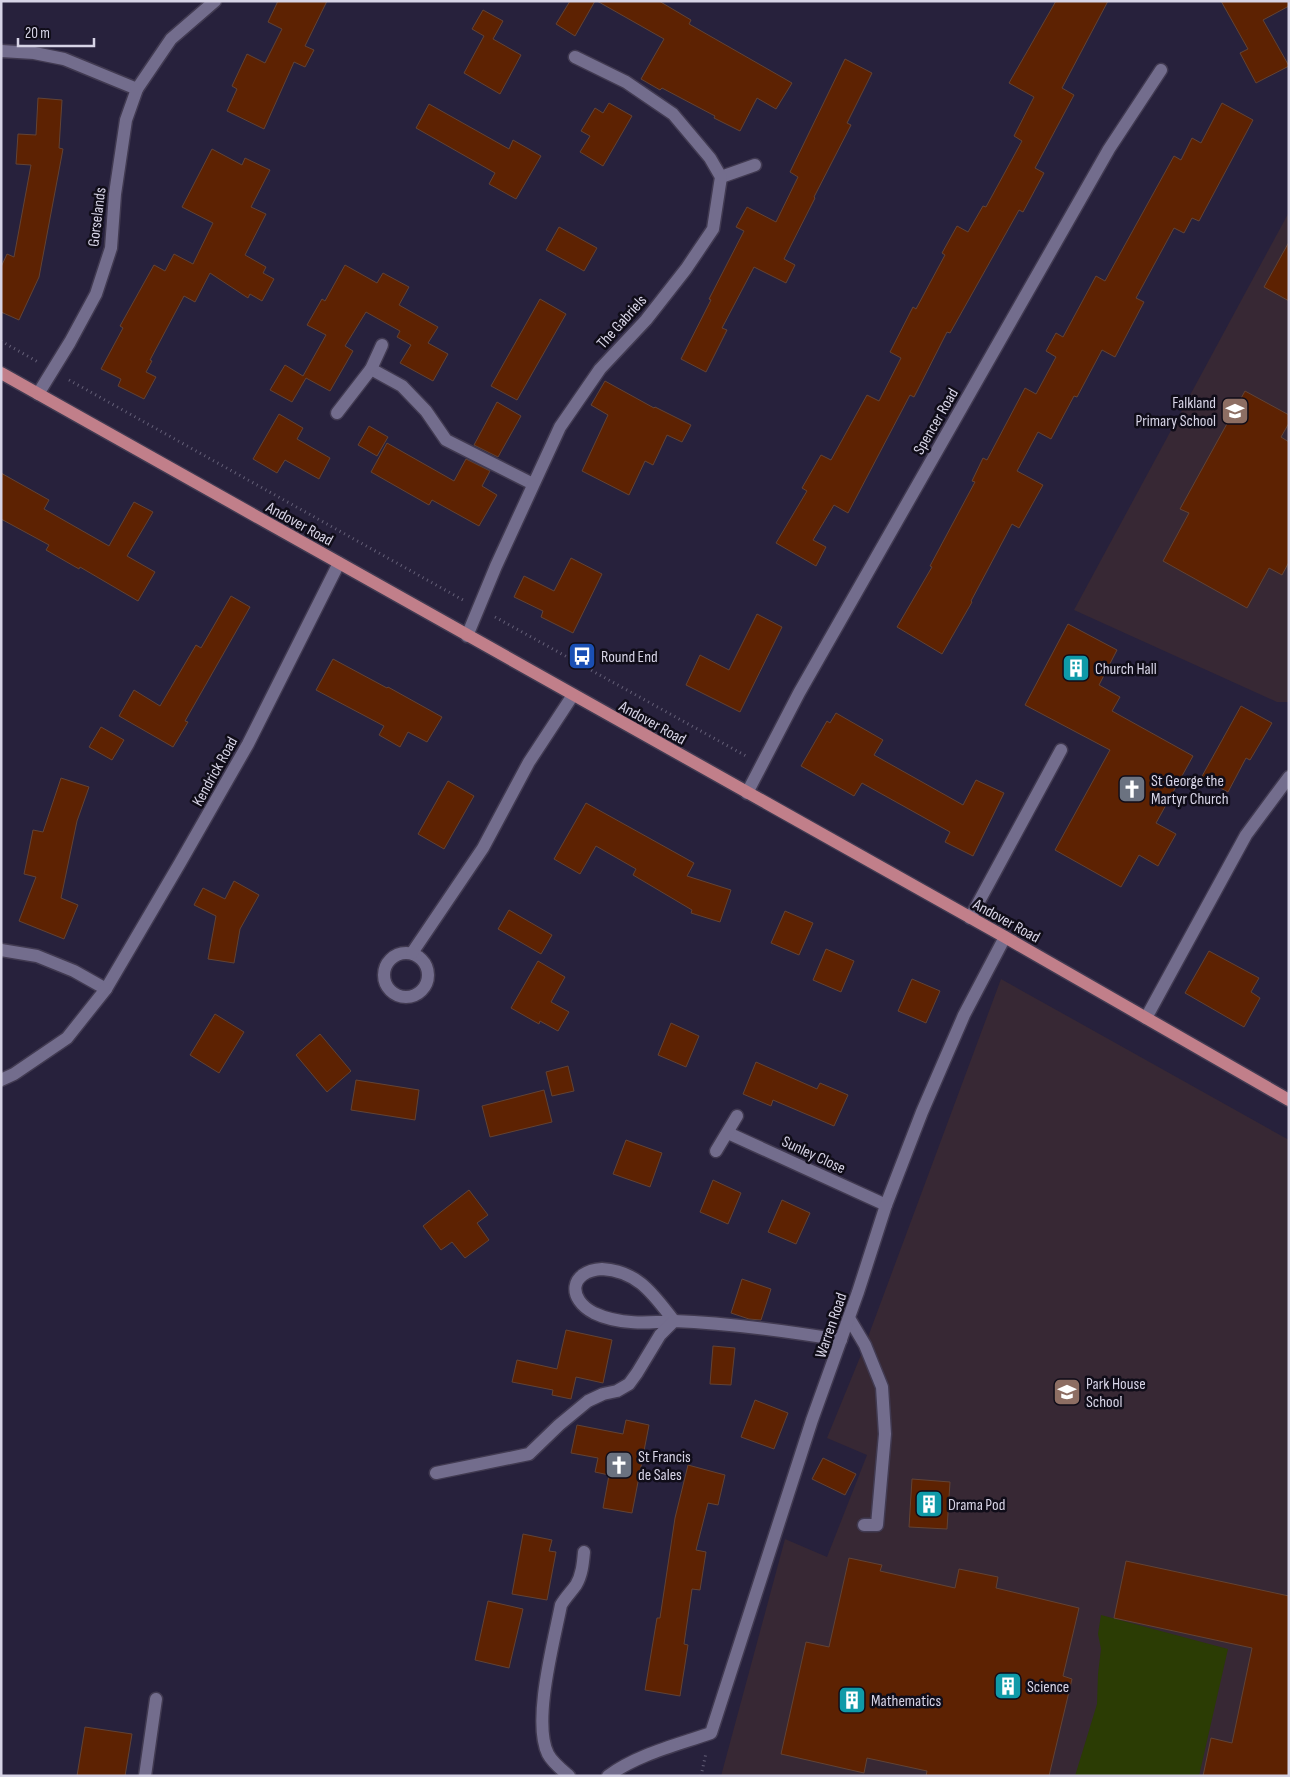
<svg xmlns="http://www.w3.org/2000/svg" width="1290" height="1777" viewBox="0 0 1290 1777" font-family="'Sofia Sans Condensed',sans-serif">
	<rect width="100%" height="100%" fill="#27213c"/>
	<g fill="#372834">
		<path d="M1289 212V702H1277L1074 610Z"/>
		<path d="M1001 979 1289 1140V1776H721L785 1539 827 1557 867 1455 827 1438 865 1345Z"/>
	</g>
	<path fill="#2b3c04" d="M1101 1615 1228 1649 1199 1776H1075L1097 1704 1098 1674 1101 1649 1098 1634Z"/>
	<g fill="#5d2202" stroke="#624335">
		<path d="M278 1H327L305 46 314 50 305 67 294 62 264 129 227 111 237 89 232 86 247 54 265 63 282 29 268 22Z"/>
		<path d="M570 1H595L575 36 556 24Z"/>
		<path d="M597 1H659L691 20 689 24 792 83 776 109 757 98 740 131 714 118 715 116 662 88 660 90 641 79 664 39Z"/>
		<path d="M1056 1H1108L1062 88 1074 95 1035 168 1044 173 1023 212 1019 210 950 333 947 332 914 397 910 395 848 513 834 505 813 540 826 547 816 566 776 543 807 491 802 488 821 455 831 460 867 395 879 401 901 358 890 352 913 307 916 309 945 255 942 253 957 226 968 232 983 206 986 207 1022 141 1014 136 1034 97 1009 83Z"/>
		<path d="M1221 1H1289V6L1263 20 1289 66 1256 83 1240 53 1248 49Z"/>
		<path d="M483 10 503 21 493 39 521 55 500 94 464 73 484 36 472 29Z"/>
		<path d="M845 59 872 73 847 123 851 125 814 197 815 198 784 259 795 265 786 283 754 267 722 328 727 330 706 372 681 359 711 300 709 299 744 231 736 227 747 207 776 222 798 177 790 172Z"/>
		<path d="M38 98 62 100 59 148 63 149 39 277 19 320 1 312V267L7 254 14 257 31 165 16 164 18 134 36 135Z"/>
		<path d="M609 103 632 116 603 166 580 152 590 136 581 131 595 108 603 113Z"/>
		<path d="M1222 103 1253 120 1199 221 1192 218 1184 233 1174 228 1136 298 1144 302 1115 357 1102 350 1077 397 1074 396 1051 439 1038 432 1017 471 1043 485 1019 528 1012 524 971 601 972 602 942 654 897 627 932 567 930 566 975 482 972 481 983 458 987 460 1025 388 1036 394 1056 357 1046 351 1056 333 1063 337 1096 276 1105 281 1174 156 1181 160 1192 138 1201 143Z"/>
		<path d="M429 104 509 149 513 140 541 156 516 199 489 184 495 173 416 128Z"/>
		<path d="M212 149 242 165 245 158 270 170 251 207 266 214 245 255 266 267 263 273 274 279 262 301 250 294 248 298 210 273 195 302 184 296 150 360 152 361 146 372 156 377 144 399 118 386 121 379 101 369 123 328 120 326 154 265 165 271 174 254 193 264 213 223 182 207Z"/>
		<path d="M559 227 597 248 584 271 546 250Z"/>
		<path d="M1289 242V301L1264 287Z"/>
		<path d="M345 265 377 283 383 273 409 287 399 305 438 327 428 343 448 354 433 381 400 363 411 345 397 337 400 331 366 312 345 346 353 351 330 391 306 378 292 402 270 390 285 365 303 376 326 335 307 325 322 299 325 301Z"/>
		<path d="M540 299 566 314 517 400 491 386Z"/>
		<path d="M605 381 654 408 655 407 691 425 682 442 667 435 653 465 645 461 629 495 582 471 608 415 591 405Z"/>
		<path d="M1245 391 1289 415V423L1281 437 1289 442V562L1282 575 1269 568 1247 608 1163 561 1189 513 1180 509Z"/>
		<path d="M497 402 521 416 498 457 474 445Z"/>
		<path d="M279 414 303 428 297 439 330 458 319 479 285 460 277 473 253 459Z"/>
		<path d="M369 426 388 437 377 456 358 445Z"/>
		<path d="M387 443 454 481 466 459 490 471 482 486 497 495 479 526 432 500 429 505 371 472Z"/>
		<path d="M1 473 49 500 44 509 109 546 134 502 153 512 127 556 155 572 138 601 80 567 79 569 46 550 49 545 1 519Z"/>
		<path d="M571 558 602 574 573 633 541 617 543 611 514 597 524 576 554 591Z"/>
		<path d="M231 596 250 607 185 721 188 722 173 747 119 716 134 690 160 706 196 645 201 648Z"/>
		<path d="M757 614 782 627 740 712 686 685 700 655 729 670Z"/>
		<path d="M1068 624 1117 650 1099 685 1120 697 1112 711 1193 756 1156 823 1176 834 1158 866 1139 855 1121 887 1055 850 1110 750 1025 705Z"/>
		<path d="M333 659 387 688 388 687 442 717 427 742 408 732 400 747 379 735 384 726 316 690Z"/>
		<path d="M1241 706 1272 723 1250 760 1246 758 1228 792 1201 778Z"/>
		<path d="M836 713 883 740 874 755 963 805 976 780 1004 793 973 856 945 842 950 832 862 783 854 796 801 766 827 721 830 723Z"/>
		<path d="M101 727 124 740 112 760 89 747Z"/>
		<path d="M61 778 89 787 77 821 61 898 78 905 64 939 19 921 36 877 24 874 33 830 43 832Z"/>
		<path d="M448 781 474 796 444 849 418 834Z"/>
		<path d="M586 803 694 863 687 876 731 890 720 922 691 913 692 910 633 875 636 869 596 846 580 874 554 859Z"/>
		<path d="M234 881 259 895 240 929 234 963 208 959 216 916 194 905 203 888 225 899Z"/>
		<path d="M509 910 552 935 541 954 498 929Z"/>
		<path d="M785 911 813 923 799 955 771 943Z"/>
		<path d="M826 949 854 961 841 992 813 980Z"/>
		<path d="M1209 951 1259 978 1251 992 1260 998 1244 1027 1185 993Z"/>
		<path d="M538 961 565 977 551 1002 569 1012 558 1031 540 1021 539 1024 511 1008Z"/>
		<path d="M912 979 940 991 926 1023 898 1011Z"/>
		<path d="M215 1014 244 1032 219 1073 190 1055Z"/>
		<path d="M671 1023 699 1036 686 1067 658 1055Z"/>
		<path d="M320 1034 351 1071 327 1092 296 1055Z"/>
		<path d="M756 1062 817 1089 820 1083 848 1095 834 1126 773 1100 771 1106 743 1094Z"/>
		<path d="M568 1066 574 1091 552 1096 546 1072Z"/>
		<path d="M356 1080 419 1090 415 1120 351 1110Z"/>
		<path d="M544 1090 552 1122 490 1137 482 1106Z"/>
		<path d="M626 1140 662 1153 650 1187 613 1174Z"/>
		<path d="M713 1180 741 1193 728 1224 700 1212Z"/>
		<path d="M469 1190 488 1215 477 1223 489 1240 465 1258 452 1242 441 1250 423 1226Z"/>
		<path d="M782 1200 810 1213 796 1244 768 1232Z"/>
		<path d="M742 1279 771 1289 761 1320 749 1319 731 1313Z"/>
		<path d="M566 1330 612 1340 603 1383 576 1377 571 1399 552 1395 553 1390 512 1382 517 1360 557 1369Z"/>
		<path d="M713 1346 735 1348 731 1385 710 1384Z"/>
		<path d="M755 1400 788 1413 774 1449 741 1437Z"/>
		<path d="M626 1420 649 1425 632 1513 603 1508 609 1475 595 1472 598 1458 571 1453 577 1425 623 1434Z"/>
		<path d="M823 1458 856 1474 845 1495 812 1479Z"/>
		<path d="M688 1465 725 1475 718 1505 708 1503 696 1550 706 1552 700 1590 692 1589 684 1644 688 1645 680 1696 645 1690 657 1618H660L675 1518Z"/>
		<path d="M912 1479 950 1482 947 1529 909 1527Z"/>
		<path d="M523 1534 552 1540 549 1551 556 1552 547 1600 512 1594Z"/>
		<path d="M849 1558 882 1565 880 1571 955 1588 959 1569 998 1577 996 1588 1079 1608 1063 1676 1072 1679 1049 1776H926L927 1771 867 1758 864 1773 781 1754 806 1642 829 1647Z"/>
		<path d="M1126 1561 1289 1596V1776H1203L1211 1738 1232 1743 1252 1648 1114 1618Z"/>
		<path d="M488 1601 523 1609 509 1668 475 1660Z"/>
		<path d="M85 1727 132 1734 125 1776H77Z"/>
	</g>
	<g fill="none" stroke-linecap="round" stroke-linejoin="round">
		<g stroke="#413a51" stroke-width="15">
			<g id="minor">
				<path d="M1 51 34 53 64 59 137 89"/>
				<path d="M721 177 755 165"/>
				<path d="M371 369 402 386 426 411 446 440 533 484"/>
				<path d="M38 394 70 342 96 294 111 248 115 194 126 120 137 89 171 39 215 1"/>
				<path d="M337 413 371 369 382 345"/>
				<path d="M467 636 496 566 560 427 600 369 646 320 686 269 713 229 721 177 710 158 673 114 626 82 575 57"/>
				<path d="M747 793 799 693 1109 149 1161 70"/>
				<path d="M970 918 1061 750"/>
				<path d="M1 950 37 956 74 971 106 989"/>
				<circle cx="406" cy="975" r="22"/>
				<path d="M412 953 483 848 529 762 573 695"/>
				<path d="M1146 1018 1246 835 1289 777"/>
				<path d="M1 1080 14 1074 67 1038 106 989 180 863 248 744 339 563"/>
				<path d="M728 1133 886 1205"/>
				<path d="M716 1151 737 1116"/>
				<path d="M602 1269C638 1271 653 1294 674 1321 648 1323 619 1325 594 1313 567 1299 569 1271 602 1269Z"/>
				<path d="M849 1318 865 1345 882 1387 885 1434 877 1525H864"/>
				<path d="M436 1473 529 1454 559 1425 588 1401 603 1394 617 1391 629 1384 637 1373 660 1335 674 1321C730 1323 786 1331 841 1340"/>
				<path d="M145 1776 156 1699"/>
				<path d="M569 1776C562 1770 552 1762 548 1754 532 1722 554 1641 561 1605 565 1598 571 1592 576 1585 582 1575 583 1563 584 1552"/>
				<path d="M608 1776C638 1754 677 1745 711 1733L812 1420 858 1292 886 1205 922 1112 964 1015 1005 937"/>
			</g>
		</g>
		<g stroke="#413a51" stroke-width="15">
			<path id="major" d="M1 373 1005 937 1289 1100"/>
		</g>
		<g stroke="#656078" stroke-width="3" stroke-dasharray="1 4" stroke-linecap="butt">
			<path d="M1 341 38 362"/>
			<path d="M69 380 463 600"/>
			<path d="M495 617 746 756"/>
			<path d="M701 1776 706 1753"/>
		</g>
		<use href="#minor" stroke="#736d8d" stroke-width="12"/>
		<use href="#major" stroke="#c17f8a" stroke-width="12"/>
	</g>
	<defs>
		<g id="school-square" transform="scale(1.4375)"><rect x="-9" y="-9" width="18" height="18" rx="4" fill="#8d6e63" stroke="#100d19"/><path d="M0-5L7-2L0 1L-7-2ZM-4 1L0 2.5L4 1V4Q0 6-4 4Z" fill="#fff"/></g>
		<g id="bus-square" transform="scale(1.4375)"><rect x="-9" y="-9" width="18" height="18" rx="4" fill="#1a4fb4" stroke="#100d19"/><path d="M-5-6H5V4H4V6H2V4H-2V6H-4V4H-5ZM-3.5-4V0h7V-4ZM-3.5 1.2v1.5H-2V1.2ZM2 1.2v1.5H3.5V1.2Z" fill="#fff"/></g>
		<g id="building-square" transform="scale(1.4375)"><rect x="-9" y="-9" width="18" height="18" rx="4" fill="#0f9aa8" stroke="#100d19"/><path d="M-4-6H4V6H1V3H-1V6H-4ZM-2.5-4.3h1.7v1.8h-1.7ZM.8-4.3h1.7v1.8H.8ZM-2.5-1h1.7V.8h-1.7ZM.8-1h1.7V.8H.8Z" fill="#fff"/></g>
		<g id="church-square" transform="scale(1.4375)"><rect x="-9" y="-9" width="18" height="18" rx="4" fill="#6b7280" stroke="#100d19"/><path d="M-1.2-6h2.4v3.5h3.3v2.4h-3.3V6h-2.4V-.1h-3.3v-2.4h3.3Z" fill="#fff"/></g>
	</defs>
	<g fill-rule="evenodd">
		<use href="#school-square" x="1235" y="411"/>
		<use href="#bus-square" x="582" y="656"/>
		<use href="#building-square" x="1076" y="668"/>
		<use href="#church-square" x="1132" y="789"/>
		<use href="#school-square" x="1067" y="1392"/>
		<use href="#church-square" x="619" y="1465"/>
		<use href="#building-square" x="929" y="1504"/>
		<use href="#building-square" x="1008" y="1686"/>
		<use href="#building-square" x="852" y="1700"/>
	</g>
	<g text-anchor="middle" stroke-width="5" stroke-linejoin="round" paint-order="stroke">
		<g font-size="16" fill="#d7d4e6" stroke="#100d19">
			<text transform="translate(96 217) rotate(-83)" y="6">Gorselands</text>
			<text transform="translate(621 321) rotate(-48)" y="6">The Gabriels</text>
			<text transform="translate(935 421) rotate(-60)" y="6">Spencer Road</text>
			<text transform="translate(300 523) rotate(29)" y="6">Andover Road</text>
			<text transform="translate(653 722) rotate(29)" y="6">Andover Road</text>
			<text transform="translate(214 771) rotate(-61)" y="6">Kendrick Road</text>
			<text transform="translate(1007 920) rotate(29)" y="6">Andover Road</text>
			<text transform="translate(814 1154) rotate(25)" y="6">Sunley Close</text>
			<text transform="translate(830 1325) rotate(-71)" y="6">Warren Road</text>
		</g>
		<g font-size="16" fill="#d7d4e6" stroke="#100d19" text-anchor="start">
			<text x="1216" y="408" text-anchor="end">Falkland<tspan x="1216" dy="18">Primary School</tspan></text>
			<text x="601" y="662">Round End</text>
			<text x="1095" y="674">Church Hall</text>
			<text x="1151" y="786">St George the<tspan x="1151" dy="18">Martyr Church</tspan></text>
			<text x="1086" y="1389">Park House<tspan x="1086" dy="18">School</tspan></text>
			<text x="638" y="1462">St Francis<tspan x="638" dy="18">de Sales</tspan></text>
			<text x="948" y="1510">Drama Pod</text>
			<text x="1027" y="1692">Science</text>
			<text x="871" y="1706">Mathematics</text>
		</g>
	</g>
	<rect width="1290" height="1777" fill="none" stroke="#d7d4e6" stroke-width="5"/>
	<path d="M18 38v8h76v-8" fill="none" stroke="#d7d4e6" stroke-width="2.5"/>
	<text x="25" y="38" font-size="15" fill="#d7d4e6" stroke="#100d19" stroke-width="4" paint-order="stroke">20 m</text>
</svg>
